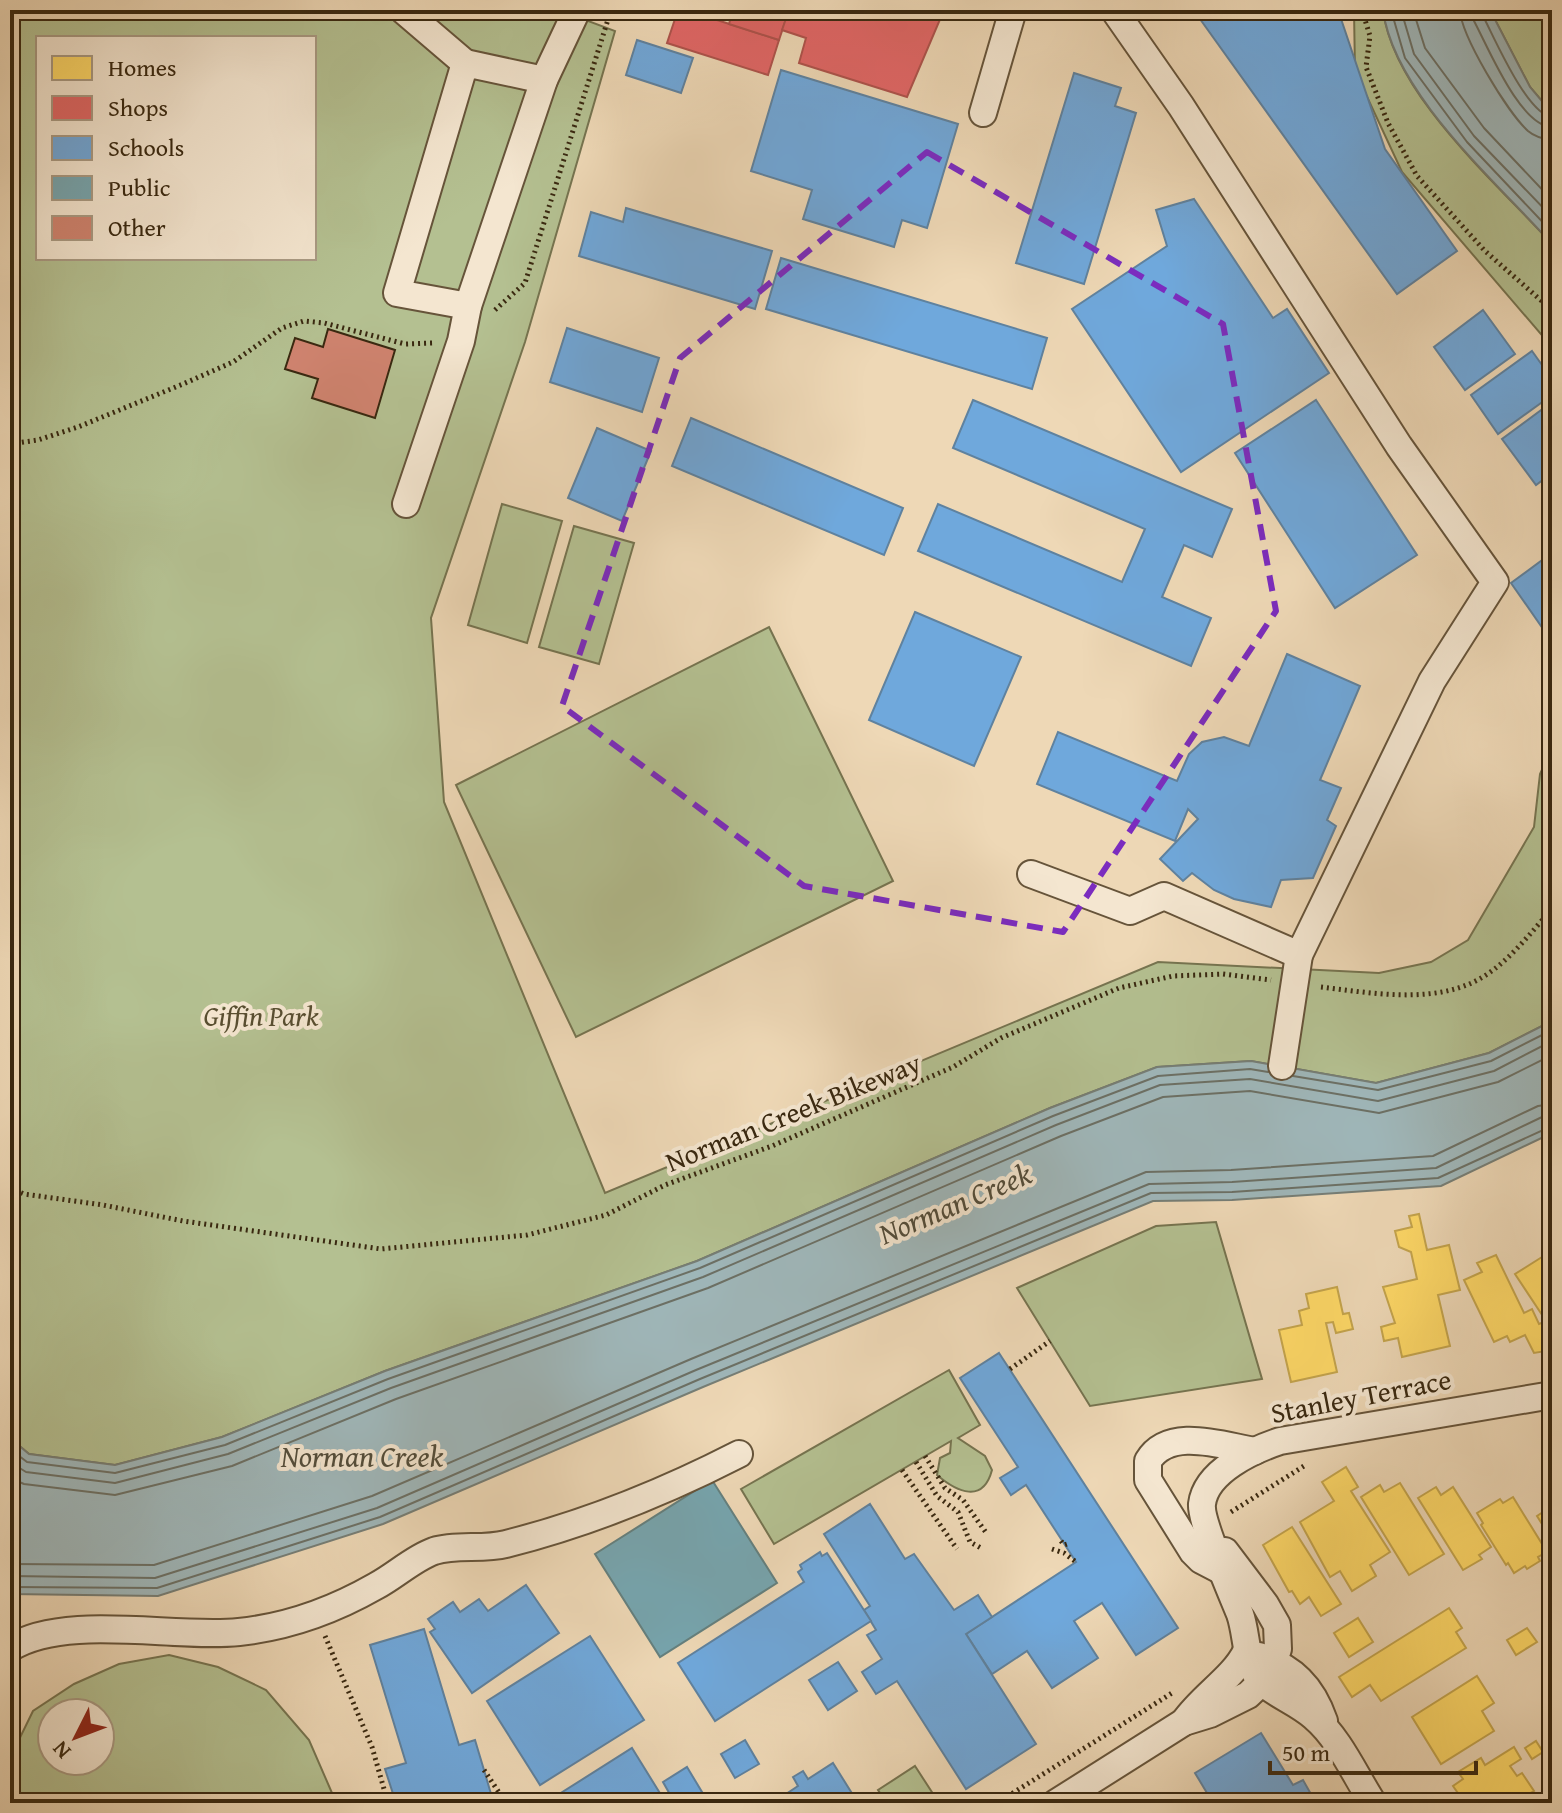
<svg xmlns="http://www.w3.org/2000/svg" width="1562" height="1813" viewBox="0 0 1562 1813" font-family="'Gentium Book Plus',serif">
	<rect width="100%" height="100%" fill="#eed8b6"/>
	<filter id="stains"><feTurbulence type="fractalNoise" baseFrequency=".0025" numOctaves="4"/><feColorMatrix values="0 0 0 0 .2 0 0 0 0 .09 0 0 0 0 .02 0 0 0 .5 -.17"/></filter>
	<radialGradient id="worn" r=".72"><stop offset=".6" stop-color="#630" stop-opacity="0"/><stop offset="1" stop-color="#630" stop-opacity=".3"/></radialGradient>
	<g fill="#b4c091" stroke="#767450" stroke-width="2" fill-rule="evenodd">
		<path d="M10 10H559L615 31 525 342 431 618 444 802 605 1193 1158 962 1379 973 1431 962 1468 940 1534 827 1540 774 1552 748V1021L1489 1053 1376 1083 1251 1061 1157 1067 1050 1108 697 1261 385 1371 222 1437 115 1465 29 1454 10 1438ZM38 38H314V258H38Z"/>
		<path d="M1354 10H1383C1394 95 1496 182 1552 244V347L1402 172 1355 71Z"/>
		<path d="M1490 10H1552V113L1530 87Z"/>
		<path d="M502 504 562 521 527 643 468 625Z"/>
		<path d="M574 526 634 543 599 664 539 647Z"/>
		<path d="M769 627 893 881 576 1037 456 785Z"/>
		<path d="M1216 1222 1262 1379 1090 1406 1017 1288 1156 1226Z"/>
		<path d="M949 1370 980 1425 958 1438 985 1456 992 1470C983 1504 957 1492 937 1475L940 1458 950 1453 951 1441 774 1544 741 1489Z"/>
		<path d="M169 1655 218 1667 266 1690 309 1740 332 1793V1803H18L10 1791V1758L33 1711 74 1684 119 1664ZM52 1713H100V1761H52Z"/>
		<path d="M915 1766 939 1803H887L878 1790Z"/>
	</g>
	<g fill="#9fb7ba" stroke="#767e76" stroke-width="2">
		<path d="M1383 10H1490L1530 87 1552 113V244C1497 182 1394 94 1383 10Z"/>
		<path d="M1552 1021V1133L1441 1186 1232 1200 1153 1201 703 1387 383 1524 158 1596 10 1594V1438L29 1454 115 1465 222 1437 385 1371 697 1261 1050 1108 1157 1067 1251 1061 1376 1083 1489 1053Z"/>
	</g>
	<g fill="#ffd966" stroke="#c4a44c" stroke-width="2">
		<path d="M1419 1214 1427 1250 1449 1245 1460 1290 1438 1295 1450 1346 1402 1357 1398 1338 1384 1341 1381 1327 1395 1323 1383 1287 1417 1279 1411 1252 1399 1247 1395 1231 1412 1227 1409 1216Z"/>
		<path d="M1496 1255 1524 1313 1532 1309 1539 1324 1544 1322 1552 1334V1350L1534 1353 1525 1335 1510 1342 1507 1336 1494 1342 1464 1280 1482 1272 1477 1263Z"/>
		<path d="M1542 1257 1548 1265 1552 1263V1330L1515 1274Z"/>
		<path d="M1337 1287 1343 1314 1349 1313 1353 1329 1336 1333 1333 1322 1326 1323 1337 1372 1291 1382 1279 1330 1302 1325 1299 1311 1309 1308 1306 1294Z"/>
		<path d="M1346 1467 1358 1487 1351 1491 1390 1552 1370 1565 1376 1576 1352 1591 1340 1571 1330 1577 1300 1522 1334 1501 1322 1482Z"/>
		<path d="M1400 1483 1444 1554 1409 1575 1361 1497 1380 1485 1384 1492Z"/>
		<path d="M1552 1483V1503L1543 1489Z"/>
		<path d="M1436 1487 1441 1495 1453 1487 1491 1547 1479 1555 1482 1559 1463 1570 1418 1498Z"/>
		<path d="M1513 1497 1547 1552 1538 1557 1540 1561 1527 1569 1525 1566 1514 1573 1508 1563 1506 1565 1481 1525 1483 1523 1477 1513 1500 1499 1503 1503Z"/>
		<path d="M1552 1506V1540L1537 1516Z"/>
		<path d="M1292 1527 1341 1604 1321 1616 1309 1597 1300 1604 1292 1591 1289 1592 1263 1545Z"/>
		<path d="M1449 1608 1462 1628 1456 1632 1466 1648 1381 1701 1370 1685 1352 1697 1339 1677Z"/>
		<path d="M1358 1618 1373 1642 1349 1657 1334 1633Z"/>
		<path d="M1527 1628 1537 1642 1516 1655 1507 1640Z"/>
		<path d="M1477 1676 1494 1703 1482 1711 1494 1731 1441 1764 1412 1717Z"/>
		<path d="M1536 1741 1543 1752 1532 1759 1525 1748Z"/>
		<path d="M1514 1747 1521 1759 1510 1766 1517 1776 1522 1773 1534 1791 1527 1795 1530 1801 1456 1803 1462 1799 1453 1786 1463 1779 1458 1772 1481 1758 1485 1765Z"/>
	</g>
	<g fill="#e06666" stroke="#ae534c" stroke-width="2">
		<path d="M678 10H686L779 40 768 75 667 43Z"/>
		<path d="M733 10H789L779 40 729 24Z"/>
		<path d="M789 10H944L907 97 799 63 806 38 782 30Z"/>
	</g>
	<g fill="#6fa8dc" stroke="#5f829f" stroke-width="2">
		<path d="M1223 10H1338L1385 149 1457 251 1397 294 1200 19Z"/>
		<path d="M637 40 693 58 681 93 626 75Z"/>
		<path d="M781 70 958 124 927 228 902 220 894 247 803 219 812 190 751 171Z"/>
		<path d="M1074 73 1121 88 1115 106 1136 113 1084 284 1016 263Z"/>
		<path d="M1194 199 1273 318 1287 309 1329 373 1181 472 1072 309 1167 246 1156 210Z"/>
		<path d="M626 208 772 251 755 309 579 256 591 212 623 222Z"/>
		<path d="M781 258 1047 338 1032 389 766 309Z"/>
		<path d="M1483 310 1515 354 1465 390 1434 347Z"/>
		<path d="M567 328 659 358 642 412 550 382Z"/>
		<path d="M1532 351 1552 379V395L1498 434 1471 395Z"/>
		<path d="M973 400 1232 509 1212 557 1184 545 1162 597 1211 618 1191 666 918 551 938 504 1122 582 1145 529 953 448Z"/>
		<path d="M1316 400 1417 555 1335 608 1235 453Z"/>
		<path d="M1552 402V473L1536 485 1502 439Z"/>
		<path d="M691 418 903 508 884 555 672 466Z"/>
		<path d="M597 428 651 451 622 521 568 498Z"/>
		<path d="M1545 558 1552 568V633L1548 636 1511 583Z"/>
		<path d="M915 612 1021 657 974 766 869 720Z"/>
		<path d="M1287 654 1360 686 1320 780 1341 788 1327 820 1336 826 1313 878 1281 880 1271 907 1234 899 1214 890 1192 873 1183 881 1160 859 1198 819 1188 809 1175 841 1037 784 1058 732 1177 781 1189 754 1202 742 1224 737 1249 746Z"/>
		<path d="M999 1353 1178 1628 1136 1655 1102 1603 1074 1621 1098 1658 1052 1688 1027 1651 992 1674 966 1634 1076 1562 1026 1485 1011 1495 1000 1478 1018 1467 960 1378Z"/>
		<path d="M870 1504 905 1559 914 1554 954 1610 978 1595 992 1617 966 1634 1036 1744 966 1789 897 1681 876 1694 862 1672 882 1659 867 1635 876 1630 864 1610 870 1606 824 1534Z"/>
		<path d="M820 1552 822 1556 827 1553 871 1621 715 1721 678 1663 804 1582 798 1572 802 1569 800 1565Z"/>
		<path d="M526 1585 559 1633 472 1693 430 1632 435 1629 428 1619 453 1602 460 1612 479 1599 488 1611Z"/>
		<path d="M424 1629 459 1745 475 1740 484 1770 491 1794 474 1799 475 1803H396L385 1769 406 1763 370 1645Z"/>
		<path d="M590 1636 644 1720 540 1785 487 1701Z"/>
		<path d="M838 1662 857 1691 828 1710 809 1680Z"/>
		<path d="M1261 1733 1293 1785 1303 1780 1316 1803H1213L1195 1773Z"/>
		<path d="M745 1740 759 1764 735 1778 721 1754Z"/>
		<path d="M632 1748 666 1803H545Z"/>
		<path d="M833 1763 858 1803H792L786 1794 798 1786 793 1777 803 1771 808 1779Z"/>
		<path d="M687 1767 702 1792 684 1803H666L672 1798 663 1782Z"/>
	</g>
	<path fill="#76a5af" stroke="#64807f" stroke-width="2" d="M712 1480 777 1583 660 1657 595 1554Z"/>
	<g fill="none" stroke-linecap="round" stroke-linejoin="round">
		<g stroke="#6c7065" stroke-width="2">
			<path d="M1391 10 1405 58 1467 142 1552 232"/>
			<path d="M1401 10 1414 54 1474 136 1552 217"/>
			<path d="M1413 10 1425 48 1484 128 1552 200"/>
			<path d="M1460 10C1461 36 1508 113 1528 131 1535 137 1543 139 1552 140"/>
			<path d="M1472 10 1474 21C1488 47 1520 126 1552 127"/>
			<path d="M1483 10V16C1495 39 1527 114 1552 117"/>
			<path d="M1293 1076 1378 1090 1491 1061 1552 1030"/>
			<path d="M10 1449 27 1462 115 1473 225 1445 388 1379 700 1268 1053 1116 1158 1076 1250 1069 1268 1072"/>
			<path d="M10 1462 26 1472 115 1483 228 1454 391 1388 703 1277 1056 1125 1160 1085 1250 1079 1378 1101 1494 1071 1552 1041"/>
			<path d="M10 1478 24 1484 115 1495 232 1466 396 1399 708 1288 1061 1136 1163 1097 1250 1091 1379 1113 1498 1082 1552 1055"/>
			<path d="M10 1564 154 1565 372 1496 691 1359 1146 1172 1231 1170 1433 1156 1538 1106 1552 1104"/>
			<path d="M10 1576 155 1578 377 1508 696 1370 1149 1184 1232 1182 1436 1168 1542 1117 1552 1116"/>
			<path d="M10 1587 157 1588 380 1517 700 1379 1151 1193 1232 1192 1438 1178 1552 1126"/>
		</g>
	</g>
	<path fill="#cf836f" stroke="#392810" stroke-width="2" d="M328 329 395 350 375 418 312 398 318 379 285 369 295 338 323 347Z"/>
	<g fill="none" stroke-linecap="round" stroke-linejoin="round">
		<g stroke="#66543a" stroke-width="30">
			<g id="minor">
				<path d="M403 10 465 63"/>
				<path d="M983 113 1013 10"/>
				<path d="M468 306 397 293 465 63 544 80"/>
				<path d="M406 504 461 341 468 306 544 80 577 10"/>
				<path d="M1031 874 1130 911 1164 896 1299 955 1432 681 1495 582 1399 446 1181 106 1114 10"/>
				<path d="M1282 1066 1299 955"/>
				<path d="M1224 1572 1201 1560 1193 1552 1148 1480V1461C1169 1426 1223 1446 1255 1451"/>
				<path d="M10 1648C66 1613 174 1639 239 1632 287 1627 334 1610 376 1586 395 1576 414 1558 434 1551 456 1544 483 1550 506 1544 589 1523 663 1493 739 1454"/>
				<path d="M1259 1656C1293 1668 1312 1686 1324 1721"/>
				<path d="M1184 1722C1202 1696 1233 1678 1246 1652"/>
				<path d="M1056 1803 1184 1722 1210 1714 1248 1695 1268 1676 1278 1649 1277 1625 1265 1604 1225 1551"/>
				<path d="M1373 1803C1355 1775 1339 1738 1314 1717 1300 1704 1275 1694 1263 1683 1244 1664 1248 1637 1240 1614 1232 1594 1200 1521 1202 1504 1206 1471 1253 1450 1280 1441L1552 1395"/>
			</g>
		</g>
		<g stroke="#392810" stroke-width="5" stroke-dasharray="2 4" stroke-linecap="butt">
			<path d="M1362 10 1370 36 1366 67 1388 123 1417 176 1485 251 1552 310"/>
			<path d="M495 310 525 283 611 10"/>
			<path d="M10 444 38 440 78 427 183 384 233 362 282 328 304 321 324 323 405 344 433 343"/>
			<path d="M1321 987C1373 993 1439 1006 1486 975 1511 959 1532 931 1552 909"/>
			<path d="M10 1188 24 1194 103 1205 183 1221 381 1249 527 1235 606 1215 665 1185 772 1146 953 1067 1001 1038 1119 988 1173 976 1223 974 1271 980"/>
			<path d="M1010 1369 1050 1341"/>
			<path d="M925 1456 945 1488 963 1500 987 1534"/>
			<path d="M916 1462 937 1496 958 1512 970 1542 981 1548"/>
			<path d="M902 1470 957 1549"/>
			<path d="M1231 1512 1304 1466"/>
			<path d="M1061 1541 1064 1545 1070 1543"/>
			<path d="M1052 1549 1064 1553 1076 1562"/>
			<path d="M325 1636 372 1747 388 1803"/>
			<path d="M484 1770 506 1803"/>
			<path d="M997 1803 1172 1693"/>
		</g>
		<use href="#minor" stroke="#f4e6d0" stroke-width="26"/>
	</g>
	<path fill="none" stroke="#7b2cbf" stroke-width="6" stroke-dasharray="16 10" stroke-linejoin="round" d="M927 152 1223 324 1276 611 1063 932 804 886 562 706 680 358Z"/>
	<g text-anchor="middle" stroke-width="8" stroke-linejoin="round" paint-order="stroke">
		<g font-size="28" font-style="italic" fill="#584e30" stroke="#f4e6d0">
			<text x="261" y="1026">Giffin Park</text>
		</g>
		<g font-size="28" fill="#392810" stroke="#f4e6d0">
			<text transform="translate(793 1112) rotate(-22)" y="10">Norman Creek Bikeway</text>
			<text transform="translate(1361 1396) rotate(-11)" y="10">Stanley Terrace</text>
		</g>
		<g font-size="30" font-style="italic" fill="#524c3a" stroke="#f4e6d0">
			<text transform="translate(955 1204) rotate(-23)" y="10">Norman Creek</text>
			<text x="362" y="1467">Norman Creek</text>
		</g>
	</g>
	<rect width="1562" height="1813" fill="none" stroke="#eed8b6" stroke-width="40"/>
	<rect x="12" y="12" width="1538" height="1789" fill="none" stroke="#392810" stroke-width="4"/>
	<rect x="20" y="20" width="1522" height="1773" fill="none" stroke="#392810" stroke-width="2"/>
	<rect x="36" y="36" width="280" height="224" fill="#f4e6d0" stroke="#a99a83" stroke-width="2"/>
	<rect x="52" y="56" width="40" height="24" fill="#ffd966" stroke="#a99a83" stroke-width="2"/>
	<text x="108" y="76" font-size="24" fill="#392810">Homes</text>
	<rect x="52" y="96" width="40" height="24" fill="#e06666" stroke="#a99a83" stroke-width="2"/>
	<text x="108" y="116" font-size="24" fill="#392810">Shops</text>
	<rect x="52" y="136" width="40" height="24" fill="#6fa8dc" stroke="#a99a83" stroke-width="2"/>
	<text x="108" y="156" font-size="24" fill="#392810">Schools</text>
	<rect x="52" y="176" width="40" height="24" fill="#76a5af" stroke="#a99a83" stroke-width="2"/>
	<text x="108" y="196" font-size="24" fill="#392810">Public</text>
	<rect x="52" y="216" width="40" height="24" fill="#cf836f" stroke="#a99a83" stroke-width="2"/>
	<text x="108" y="236" font-size="24" fill="#392810">Other</text>
	<g transform="translate(76 1737) rotate(228)"><circle r="38" fill="#f4e6d0" stroke="#a99a83" stroke-width="2"/>
	<path d="M0-6L14 30L0 20L-14 30Z" fill="#8f2418"/>
	<text y="-12" font-size="22" font-weight="bold" text-anchor="middle" fill="#392810">N</text>
	</g>
	<path d="M1270 1761v12h206v-12" fill="none" stroke="#392810" stroke-width="4"/>
	<text x="1282" y="1761" font-size="24" fill="#392810" stroke="#f4e6d0" stroke-width="6" paint-order="stroke">50 m</text>
	<rect width="100%" height="100%" filter="url(#stains)"/>
	<rect width="100%" height="100%" fill="url(#worn)"/>
</svg>
